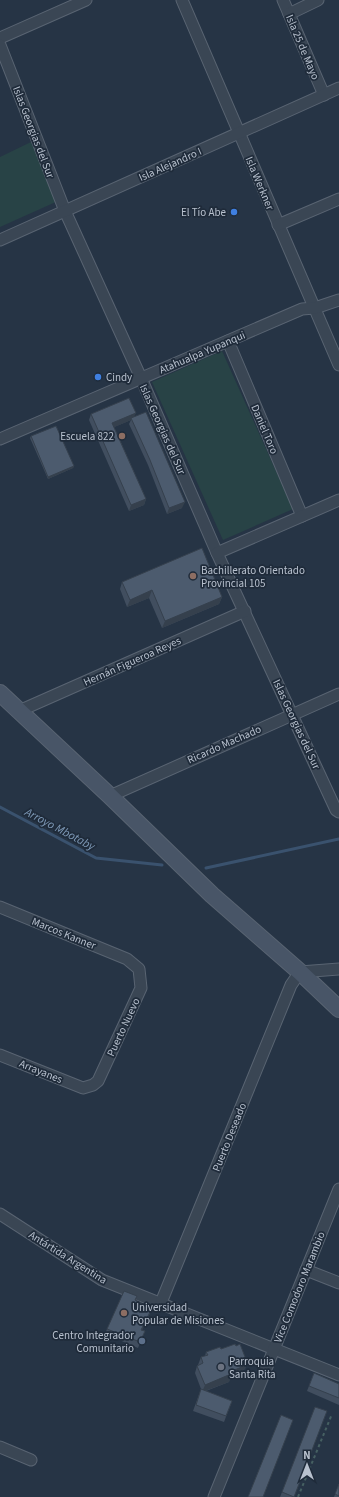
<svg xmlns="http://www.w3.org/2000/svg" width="339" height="1497" viewBox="0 0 339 1497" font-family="'Source Sans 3',sans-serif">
	<rect width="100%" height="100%" fill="#263445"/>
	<g fill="#284346">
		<path d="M31 142 58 201 0 227V157Z"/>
		<path d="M222 351 293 509 223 540 152 382Z"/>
	</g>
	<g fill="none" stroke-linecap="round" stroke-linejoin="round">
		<g stroke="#3a526e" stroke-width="3">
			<path d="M0 807 96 858 162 865"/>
			<path d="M206 868 339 839"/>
		</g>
		<g stroke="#596472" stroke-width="13">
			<g id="street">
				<path d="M182 0 339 365"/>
				<path d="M283 0 324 95"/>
				<path d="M289 14 318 0"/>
				<path d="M0 38 86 0"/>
				<path d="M0 45 65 211 141 378 217 553 336 810 339 812"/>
				<path d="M278 225 339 199"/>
				<path d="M0 240 339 88"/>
				<path d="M228 341 302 516"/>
				<path d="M0 439 302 309 315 308 339 300"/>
				<path d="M217 553 339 500"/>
				<path d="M19 711 245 611"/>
				<path d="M110 796 339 694"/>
				<path d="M0 907 127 959 139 969 141 988 98 1081 93 1085 83 1088 0 1055"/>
				<path d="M0 1214 102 1280 339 1375"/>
				<path d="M306 1270 339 1283"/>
				<path d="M160 1305 291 985 300 972 339 969"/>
				<path d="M0 1447 31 1460"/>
				<path d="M214 1497 339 1189"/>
			</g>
		</g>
		<g stroke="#596472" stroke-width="18">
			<path id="secondary" d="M0 693 110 796 212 895 300 972 339 1009"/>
		</g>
		<path stroke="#466062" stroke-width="2" stroke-dasharray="3 3" stroke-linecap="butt" d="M298 1497 332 1414"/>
		<use href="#street" stroke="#3a4654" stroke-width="11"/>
		<use href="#secondary" stroke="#485567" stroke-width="16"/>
	</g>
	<g fill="#414e5f">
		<path d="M91 414 134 417 182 508 167 514 148 465 129 424 131 420 114 427 146 499 144 505 129 511 89 420Z"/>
		<path d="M31 436 74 466 73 468 48 479 30 438Z"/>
		<path d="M122 582 222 597 219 604 162 628 149 598 127 607 120 589Z"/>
		<path d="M135 1300 150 1313 142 1330 145 1331 138 1348 105 1334 107 1329Z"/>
		<path d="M236 1346 247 1362 245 1369 243 1370 242 1373 230 1378 229 1382 206 1391 232 1401 224 1422 193 1411 201 1389 195 1373 197 1366 198 1365 201 1357 205 1356 206 1352Z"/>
		<path d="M314 1373 339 1384V1405L307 1391Z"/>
		<path d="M339 1484V1497H334Z"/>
		<path d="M282 1492 294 1497H280Z"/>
	</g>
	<g fill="#35404d">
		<path d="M136 413 133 419 131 418V420L110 429 112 423Z"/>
		<path d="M74 466 73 468 48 479V477Z"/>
		<path d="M146 499 144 505 129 511 131 505Z"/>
		<path d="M185 502 182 508 167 514 169 508Z"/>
		<path d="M152 590 149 598 127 607 130 600Z"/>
		<path d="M222 597 219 604 162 628 165 621Z"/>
		<path d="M152 1308 150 1313 140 1335 141 1330Z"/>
		<path d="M247 1362 245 1369 243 1370 242 1373 230 1378 229 1382 202 1392 205 1385 230 1372 243 1363Z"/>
	</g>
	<g fill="#4c5b6e" stroke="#35404d">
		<path d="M129 398 136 413 112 423 146 499 131 505 91 414Z"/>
		<path d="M146 412 185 502 169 508 150 460 131 418Z"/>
		<path d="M56 426 74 466 48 477 31 436Z"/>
		<path d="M202 548 222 597 165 621 152 590 130 600 122 582Z"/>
		<path d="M124 1291 137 1296 135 1300 152 1308 141 1330 145 1331 140 1342 107 1329Z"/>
		<path d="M235 1344 236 1346 240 1344 247 1362 243 1363 244 1366 230 1372 231 1374 205 1385 197 1366 203 1363 201 1357 208 1355 206 1352 220 1347 221 1349Z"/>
		<path d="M314 1373 339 1384V1398L309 1386Z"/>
		<path d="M201 1389 232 1401 226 1416 196 1405Z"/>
		<path d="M315 1407 327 1411 294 1497 282 1492Z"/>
		<path d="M281 1415 293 1420 263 1497H248Z"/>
		<path d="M339 1484V1496L335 1494Z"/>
	</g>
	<g fill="#3f7fe0" stroke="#1f2b3a" stroke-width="1.5">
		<circle cx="234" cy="212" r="4"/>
		<circle cx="98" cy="377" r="4"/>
	</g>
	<g fill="#8d6e63" stroke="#1f2b3a" stroke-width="1.5">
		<circle cx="122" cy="436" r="4"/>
		<circle cx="193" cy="576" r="4"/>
		<circle cx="124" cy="1313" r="4"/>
	</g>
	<circle fill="#5c6f8a" stroke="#1f2b3a" stroke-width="1.5" cx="142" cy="1341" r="4"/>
	<circle fill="#6b7280" stroke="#1f2b3a" stroke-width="1.5" cx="221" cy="1367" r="4"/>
	<g text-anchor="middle" stroke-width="3.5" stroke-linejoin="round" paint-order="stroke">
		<g font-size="11" fill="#b8c1ce" stroke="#1f2b3a">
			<text transform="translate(303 47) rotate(67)" y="4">Isla 25 de Mayo</text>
			<text transform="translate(34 132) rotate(69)" y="4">Islas Georgias del Sur</text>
			<text transform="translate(170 164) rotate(-24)" y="4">Isla Alejandro I</text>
			<text transform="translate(260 183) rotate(67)" y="4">Isla Werkner</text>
			<text transform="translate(202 352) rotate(-23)" y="4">Atahualpa Yupanqui</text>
			<text transform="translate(163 429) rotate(66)" y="4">Islas Georgias del Sur</text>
			<text transform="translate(265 429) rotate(67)" y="4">Daniel Toro</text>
			<text transform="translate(132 661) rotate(-24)" y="4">Hernán Figueroa Reyes</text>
			<text transform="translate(297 724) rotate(65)" y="4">Islas Georgias del Sur</text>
			<text transform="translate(224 744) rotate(-24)" y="4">Ricardo Machado</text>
			<text transform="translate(64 933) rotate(22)" y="4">Marcos Kanner</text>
			<text transform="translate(123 1027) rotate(-65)" y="4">Puerto Nuevo</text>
			<text transform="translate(41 1071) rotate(22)" y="4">Arrayanes</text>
			<text transform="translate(229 1137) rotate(-68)" y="4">Puerto Deseado</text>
			<text transform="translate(68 1257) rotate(32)" y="4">Antártida Argentina</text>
			<text transform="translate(299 1287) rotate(-68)" y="4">Vice Comodoro Marambio</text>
		</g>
		<g font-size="11" fill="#b8c1ce" stroke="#1f2b3a" text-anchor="start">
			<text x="226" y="216" text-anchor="end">El Tío Abe</text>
			<text x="106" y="381">Cindy</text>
			<text x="114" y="440" text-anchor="end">Escuela 822</text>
			<text x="201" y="574">Bachillerato Orientado<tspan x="201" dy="13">Provincial 105</tspan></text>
			<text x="132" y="1311">Universidad<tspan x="132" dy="13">Popular de Misiones</tspan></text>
			<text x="134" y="1339" text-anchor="end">Centro Integrador<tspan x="134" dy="13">Comunitario</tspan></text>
			<text x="229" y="1365">Parroquia<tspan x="229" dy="13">Santa Rita</tspan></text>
		</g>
		<g font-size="12" font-style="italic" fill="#7d98b6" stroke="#1f2b3a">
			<text transform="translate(60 829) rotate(28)" y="4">Arroyo Mbotaby</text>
		</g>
	</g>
	<g transform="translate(307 1465)" stroke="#1f2b3a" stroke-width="3" paint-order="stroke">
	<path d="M0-3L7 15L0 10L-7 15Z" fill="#b8c1ce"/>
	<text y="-6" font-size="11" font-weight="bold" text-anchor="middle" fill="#b8c1ce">N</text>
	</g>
</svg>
